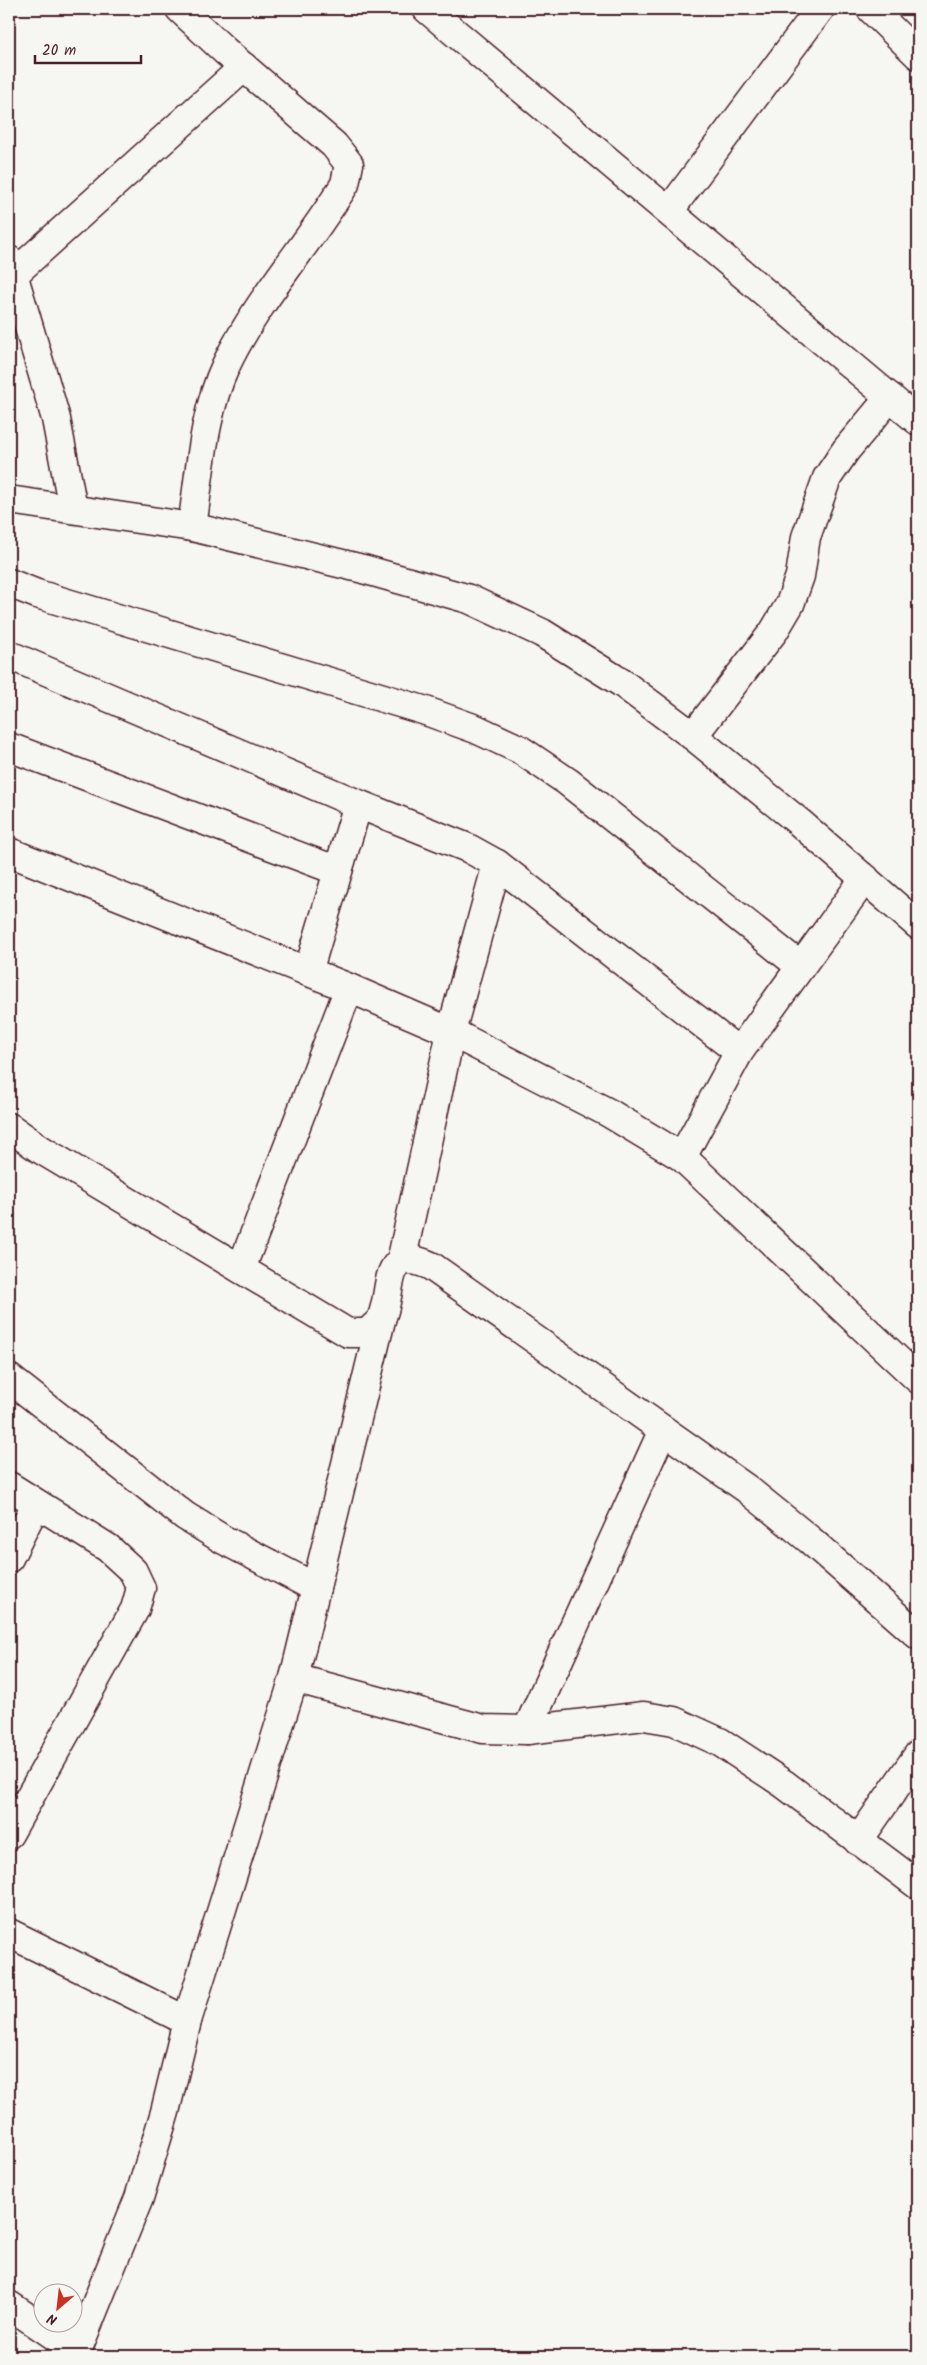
<svg xmlns="http://www.w3.org/2000/svg" width="927" height="2365" viewBox="0 0 927 2365" font-family="Kalam,sans-serif">
	<rect width="100%" height="100%" fill="#f6f6f2"/>
	<filter id="ink" filterUnits="userSpaceOnUse"><feTurbulence type="fractalNoise" baseFrequency=".02" numOctaves="2"/><feDisplacementMap in="SourceGraphic" scale="10" xChannelSelector="R" yChannelSelector="G"/><feConvolveMatrix kernelMatrix="1 2 1 2 8 2 1 2 1" color-interpolation-filters="sRGB"/></filter>
	<g filter="url(#ink)">
		<g fill="none" stroke-linecap="round" stroke-linejoin="round">
			<g stroke="#4a1f2b" stroke-width="31">
				<g id="minor">
					<path d="M180 9 225 51 334 145 349 164 345 184C308 245 257 300 226 365 203 414 200 474 192 527"/>
					<path d="M427 9 918 421"/>
					<path d="M871 9 918 55"/>
					<path d="M669 211 820 9"/>
					<path d="M9 260 56 419 73 509"/>
					<path d="M14 274 244 67"/>
					<path d="M9 500 192 527 363 569 469 599 542 633 622 683 693 736 799 822 918 925"/>
					<path d="M9 583 37 594 423 710 476 729 519 749 568 782 800 966"/>
					<path d="M9 655 358 804 468 848 497 864 739 1052"/>
					<path d="M693 736 774 631 790 604 800 576 806 537 827 478 846 450 890 397"/>
					<path d="M9 747 338 871"/>
					<path d="M9 852 349 988 451 1032 609 1113 682 1157 918 1379"/>
					<path d="M308 972 358 804"/>
					<path d="M9 1127 40 1149 348 1333H367C371 1329 378 1324 381 1319 394 1292 380 1243 431 1266L747 1489 810 1540 918 1635"/>
					<path d="M682 1157 739 1052 865 878"/>
					<path d="M401 1262 451 1032 497 864"/>
					<path d="M241 1269 349 988"/>
					<path d="M9 1378 185 1516 224 1540 316 1588"/>
					<path d="M9 1486 108 1548 133 1571 141 1588 135 1609 9 1834"/>
					<path d="M9 1558 36 1504"/>
					<path d="M294 1678 483 1729 527 1730 644 1716 674 1721 720 1742 784 1784 918 1885"/>
					<path d="M527 1730 663 1430"/>
					<path d="M858 1841 918 1755"/>
					<path d="M9 1933 187 2021"/>
					<path d="M9 2305 77 2351"/>
					<path d="M75 2356 139 2198 165 2112 187 2021 294 1678 381 1320"/>
				</g>
			</g>
			<use href="#minor" stroke="#f6f6f2" stroke-width="28"/>
		</g>
	</g>
	<rect width="927" height="2365" fill="none" stroke="#f6f6f2" stroke-width="30"/>
	<rect x="15" y="15" width="897" height="2335" fill="none" stroke="#4a1f2b" stroke-width="2" filter="url(#ink)"/>
	<g transform="translate(58 2308) rotate(208)"><circle r="24" fill="#f6f6f2" stroke="#b1a0a2"/>
	<path d="M0-4L9 19L0 12L-9 19Z" fill="#c8321e"/>
	<text y="-8" font-size="14" font-weight="bold" text-anchor="middle" fill="#4a1f2b">N</text>
	</g>
	<path d="M35 55v8h106v-8" fill="none" stroke="#4a1f2b" stroke-width="2.5"/>
	<text x="42" y="55" font-size="15" fill="#4a1f2b" stroke="#f6f6f2" stroke-width="4" paint-order="stroke">20 m</text>
</svg>
